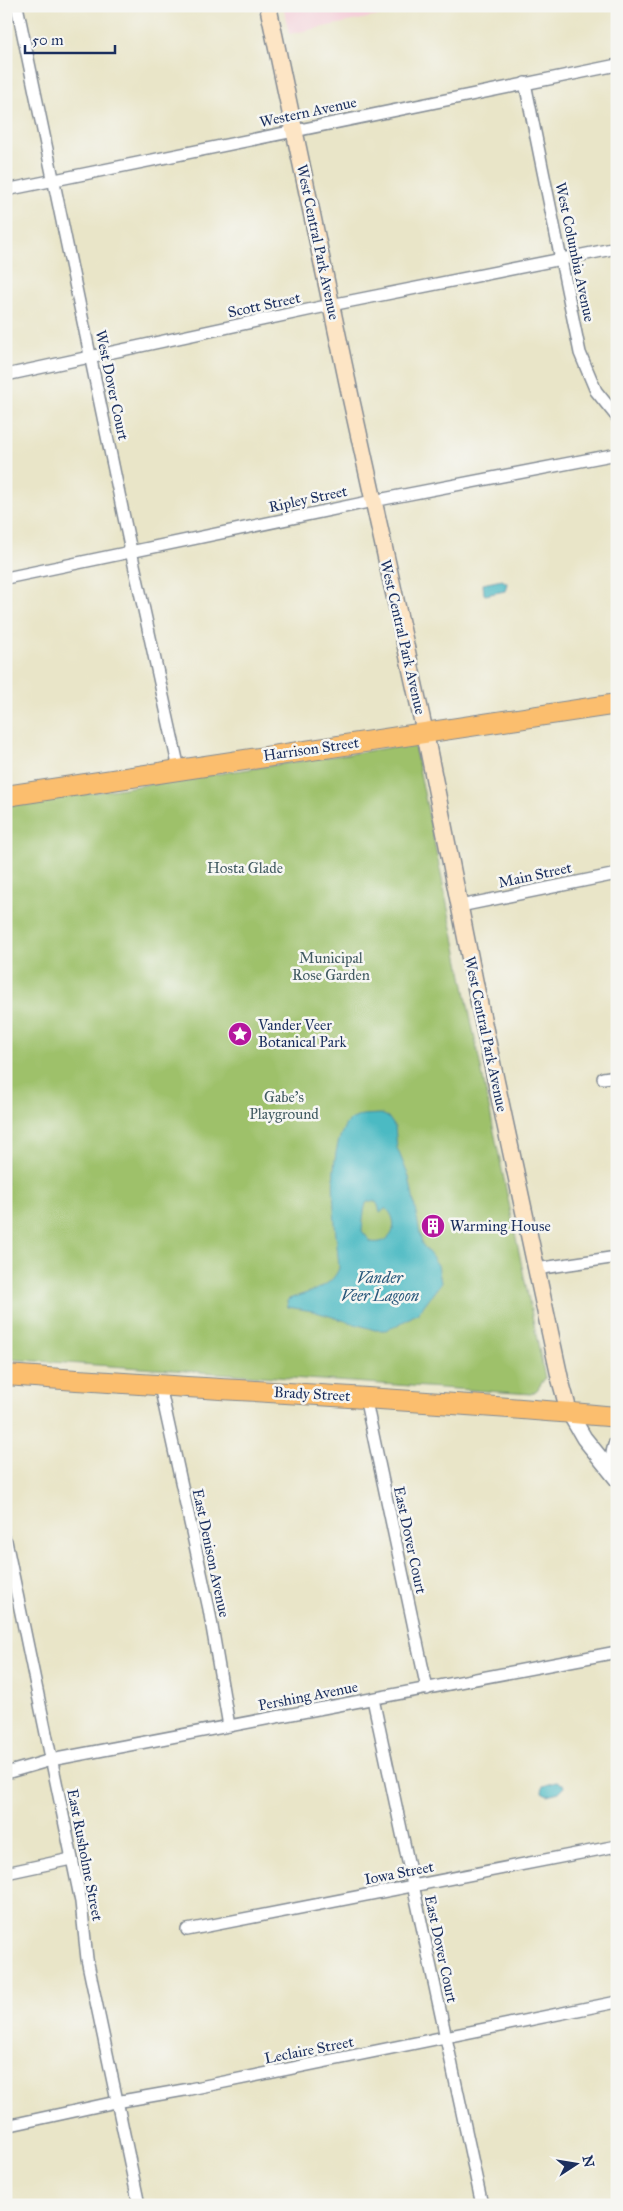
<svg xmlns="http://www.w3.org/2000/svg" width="623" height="2211" viewBox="0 0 623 2211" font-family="'IM FELL Great Primer',serif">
	<rect width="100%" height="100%" fill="#f6f6f2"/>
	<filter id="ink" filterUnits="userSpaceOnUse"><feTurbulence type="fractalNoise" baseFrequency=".02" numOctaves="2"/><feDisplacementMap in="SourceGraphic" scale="10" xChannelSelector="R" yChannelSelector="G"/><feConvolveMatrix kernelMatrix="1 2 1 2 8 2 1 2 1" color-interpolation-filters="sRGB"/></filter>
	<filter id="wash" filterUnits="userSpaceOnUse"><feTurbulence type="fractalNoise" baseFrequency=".0096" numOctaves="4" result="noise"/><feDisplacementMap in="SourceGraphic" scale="20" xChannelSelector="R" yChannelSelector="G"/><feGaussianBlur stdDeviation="1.12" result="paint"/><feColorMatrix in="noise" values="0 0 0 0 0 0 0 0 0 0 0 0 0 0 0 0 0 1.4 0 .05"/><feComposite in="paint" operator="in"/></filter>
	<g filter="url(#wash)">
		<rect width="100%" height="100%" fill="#e9e5c8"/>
		<path fill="#f5cfd9" d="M283 6H427L289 34Z"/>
		<path fill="#9ec16a" stroke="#5c7864" d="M414 744 545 1378 537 1390 531 1394 6 1359V806Z"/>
		<g fill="#4cbac3" stroke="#347490" fill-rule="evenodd">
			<path d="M502 580 507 583 505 591 485 595 484 594 483 584Z"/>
			<path d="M381 1114 388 1117 395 1127 397 1148 409 1177 422 1244 438 1265 441 1283 418 1313 396 1326 386 1330H375L313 1311 288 1307 287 1301 289 1299C308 1292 332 1288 339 1268 336 1228 324 1155 348 1121L362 1115ZM370 1201H375L378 1205 380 1213 386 1208C401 1222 393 1246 371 1242L362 1231C363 1222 363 1212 366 1203Z"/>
			<path d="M556 1782 563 1784 564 1787 559 1792 547 1795 542 1792 543 1786Z"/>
		</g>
	</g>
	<g filter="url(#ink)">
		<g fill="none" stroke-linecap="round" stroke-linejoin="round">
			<g stroke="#828a93" stroke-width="14">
				<g id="minor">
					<path d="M17 6 131 551 179 769"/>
					<path d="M525 83 580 353 596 391 617 417"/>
					<path d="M6 190 617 65"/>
					<path d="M6 375 331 305 617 248"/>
					<path d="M6 578 373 501 617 454"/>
					<path d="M460 906 617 874"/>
					<path d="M603 1078 617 1076"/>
					<path d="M536 1269 617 1257"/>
					<path d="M160 1386 209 1609 229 1726"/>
					<path d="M365 1397 427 1689"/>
					<path d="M6 1541 81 1902 87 1959 139 2205"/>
					<path d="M373 1699 482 2205"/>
					<path d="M6 1773 51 1760 617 1652"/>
					<path d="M6 1873 71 1859"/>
					<path d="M187 1930 617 1846"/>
					<path d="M6 2126 116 2102 190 2089 617 2002"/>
				</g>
			</g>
			<g stroke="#828a93" stroke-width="18">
				<g id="tertiary">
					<path d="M569 1412 584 1438 617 1479"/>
					<path d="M617 1443C612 1454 613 1466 617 1478"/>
				</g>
			</g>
			<g stroke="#828a93" stroke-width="19">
				<path id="secondary" d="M268 6 351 399 425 733 477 993 560 1379 569 1412"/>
			</g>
			<g stroke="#828a93" stroke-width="22">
				<g id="trunk">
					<path d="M6 796 617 704"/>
					<path d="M6 1375C210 1390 414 1398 617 1417"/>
				</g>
			</g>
			<use href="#minor" stroke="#fff" stroke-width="11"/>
			<use href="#tertiary" stroke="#fff" stroke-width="15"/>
			<use href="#secondary" stroke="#fde5c5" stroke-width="16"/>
			<use href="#trunk" stroke="#fbbe6e" stroke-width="20"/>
		</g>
	</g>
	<defs>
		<g id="sight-disc" transform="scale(1.25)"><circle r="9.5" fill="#b5179e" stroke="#f6f6f2"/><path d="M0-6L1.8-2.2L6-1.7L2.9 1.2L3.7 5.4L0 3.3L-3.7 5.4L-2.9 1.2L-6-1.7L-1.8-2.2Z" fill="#fff"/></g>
		<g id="building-disc" transform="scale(1.25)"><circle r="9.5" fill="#b5179e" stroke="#f6f6f2"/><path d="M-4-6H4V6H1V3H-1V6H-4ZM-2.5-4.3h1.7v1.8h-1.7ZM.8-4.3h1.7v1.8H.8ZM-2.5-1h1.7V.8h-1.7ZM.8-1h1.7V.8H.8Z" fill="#fff"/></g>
	</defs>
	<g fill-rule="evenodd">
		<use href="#sight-disc" x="240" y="1034"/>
		<use href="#building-disc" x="433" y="1226"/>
	</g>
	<g text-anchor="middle" stroke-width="5" stroke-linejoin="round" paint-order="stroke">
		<g font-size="15" fill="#1b2f5e" stroke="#f6f6f2">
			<text transform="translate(308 112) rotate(-12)" y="5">Western Avenue</text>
			<text transform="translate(318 242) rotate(78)" y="5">West Central Park Avenue</text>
			<text transform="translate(575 252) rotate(78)" y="5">West Columbia Avenue</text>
			<text transform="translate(264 305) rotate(-12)" y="5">Scott Street</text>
			<text transform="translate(112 385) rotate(78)" y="5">West Dover Court</text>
			<text transform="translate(308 499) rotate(-12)" y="5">Ripley Street</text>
			<text transform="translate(403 637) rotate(77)" y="5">West Central Park Avenue</text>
			<text transform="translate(311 749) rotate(-8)" y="5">Harrison Street</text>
			<text transform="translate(535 875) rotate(-12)" y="5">Main Street</text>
			<text transform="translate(486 1034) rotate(78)" y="5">West Central Park Avenue</text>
			<text transform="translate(312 1394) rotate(3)" y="5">Brady Street</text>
			<text transform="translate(410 1540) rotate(78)" y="5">East Dover Court</text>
			<text transform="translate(211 1553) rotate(78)" y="5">East Denison Avenue</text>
			<text transform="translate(308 1696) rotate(-11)" y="5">Pershing Avenue</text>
			<text transform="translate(85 1855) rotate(79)" y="5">East Rusholme Street</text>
			<text transform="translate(399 1873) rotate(-11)" y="5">Iowa Street</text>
			<text transform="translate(441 1949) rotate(78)" y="5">East Dover Court</text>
			<text transform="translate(309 2050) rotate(-11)" y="5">Leclaire Street</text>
		</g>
		<g font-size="15" fill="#425b62" stroke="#f6f6f2">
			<text x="245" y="873">Hosta Glade</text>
			<text x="331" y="963">Municipal<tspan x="331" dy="17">Rose Garden</tspan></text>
			<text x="284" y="1102">Gabe's<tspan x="284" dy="17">Playground</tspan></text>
		</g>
		<g font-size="15" fill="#1b2f5e" stroke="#f6f6f2" text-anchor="start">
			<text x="258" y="1030">Vander Veer<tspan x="258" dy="17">Botanical Park</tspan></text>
			<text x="450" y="1231">Warming House</text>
		</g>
		<g font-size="16" font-style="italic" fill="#2a597c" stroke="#f6f6f2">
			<text x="380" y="1283">Vander<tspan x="380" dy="18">Veer Lagoon</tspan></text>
		</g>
	</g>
	<rect width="623" height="2211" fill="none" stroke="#f6f6f2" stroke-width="25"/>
	<g transform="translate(576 2164) rotate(78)" stroke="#f6f6f2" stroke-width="4" paint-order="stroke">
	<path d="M0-4L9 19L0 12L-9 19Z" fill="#1b2f5e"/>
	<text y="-8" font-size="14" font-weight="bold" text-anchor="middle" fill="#1b2f5e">N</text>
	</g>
	<path d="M25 45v8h90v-8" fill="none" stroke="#1b2f5e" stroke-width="2.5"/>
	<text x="32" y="45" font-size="15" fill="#1b2f5e" stroke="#f6f6f2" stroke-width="4" paint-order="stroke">50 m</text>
</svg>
